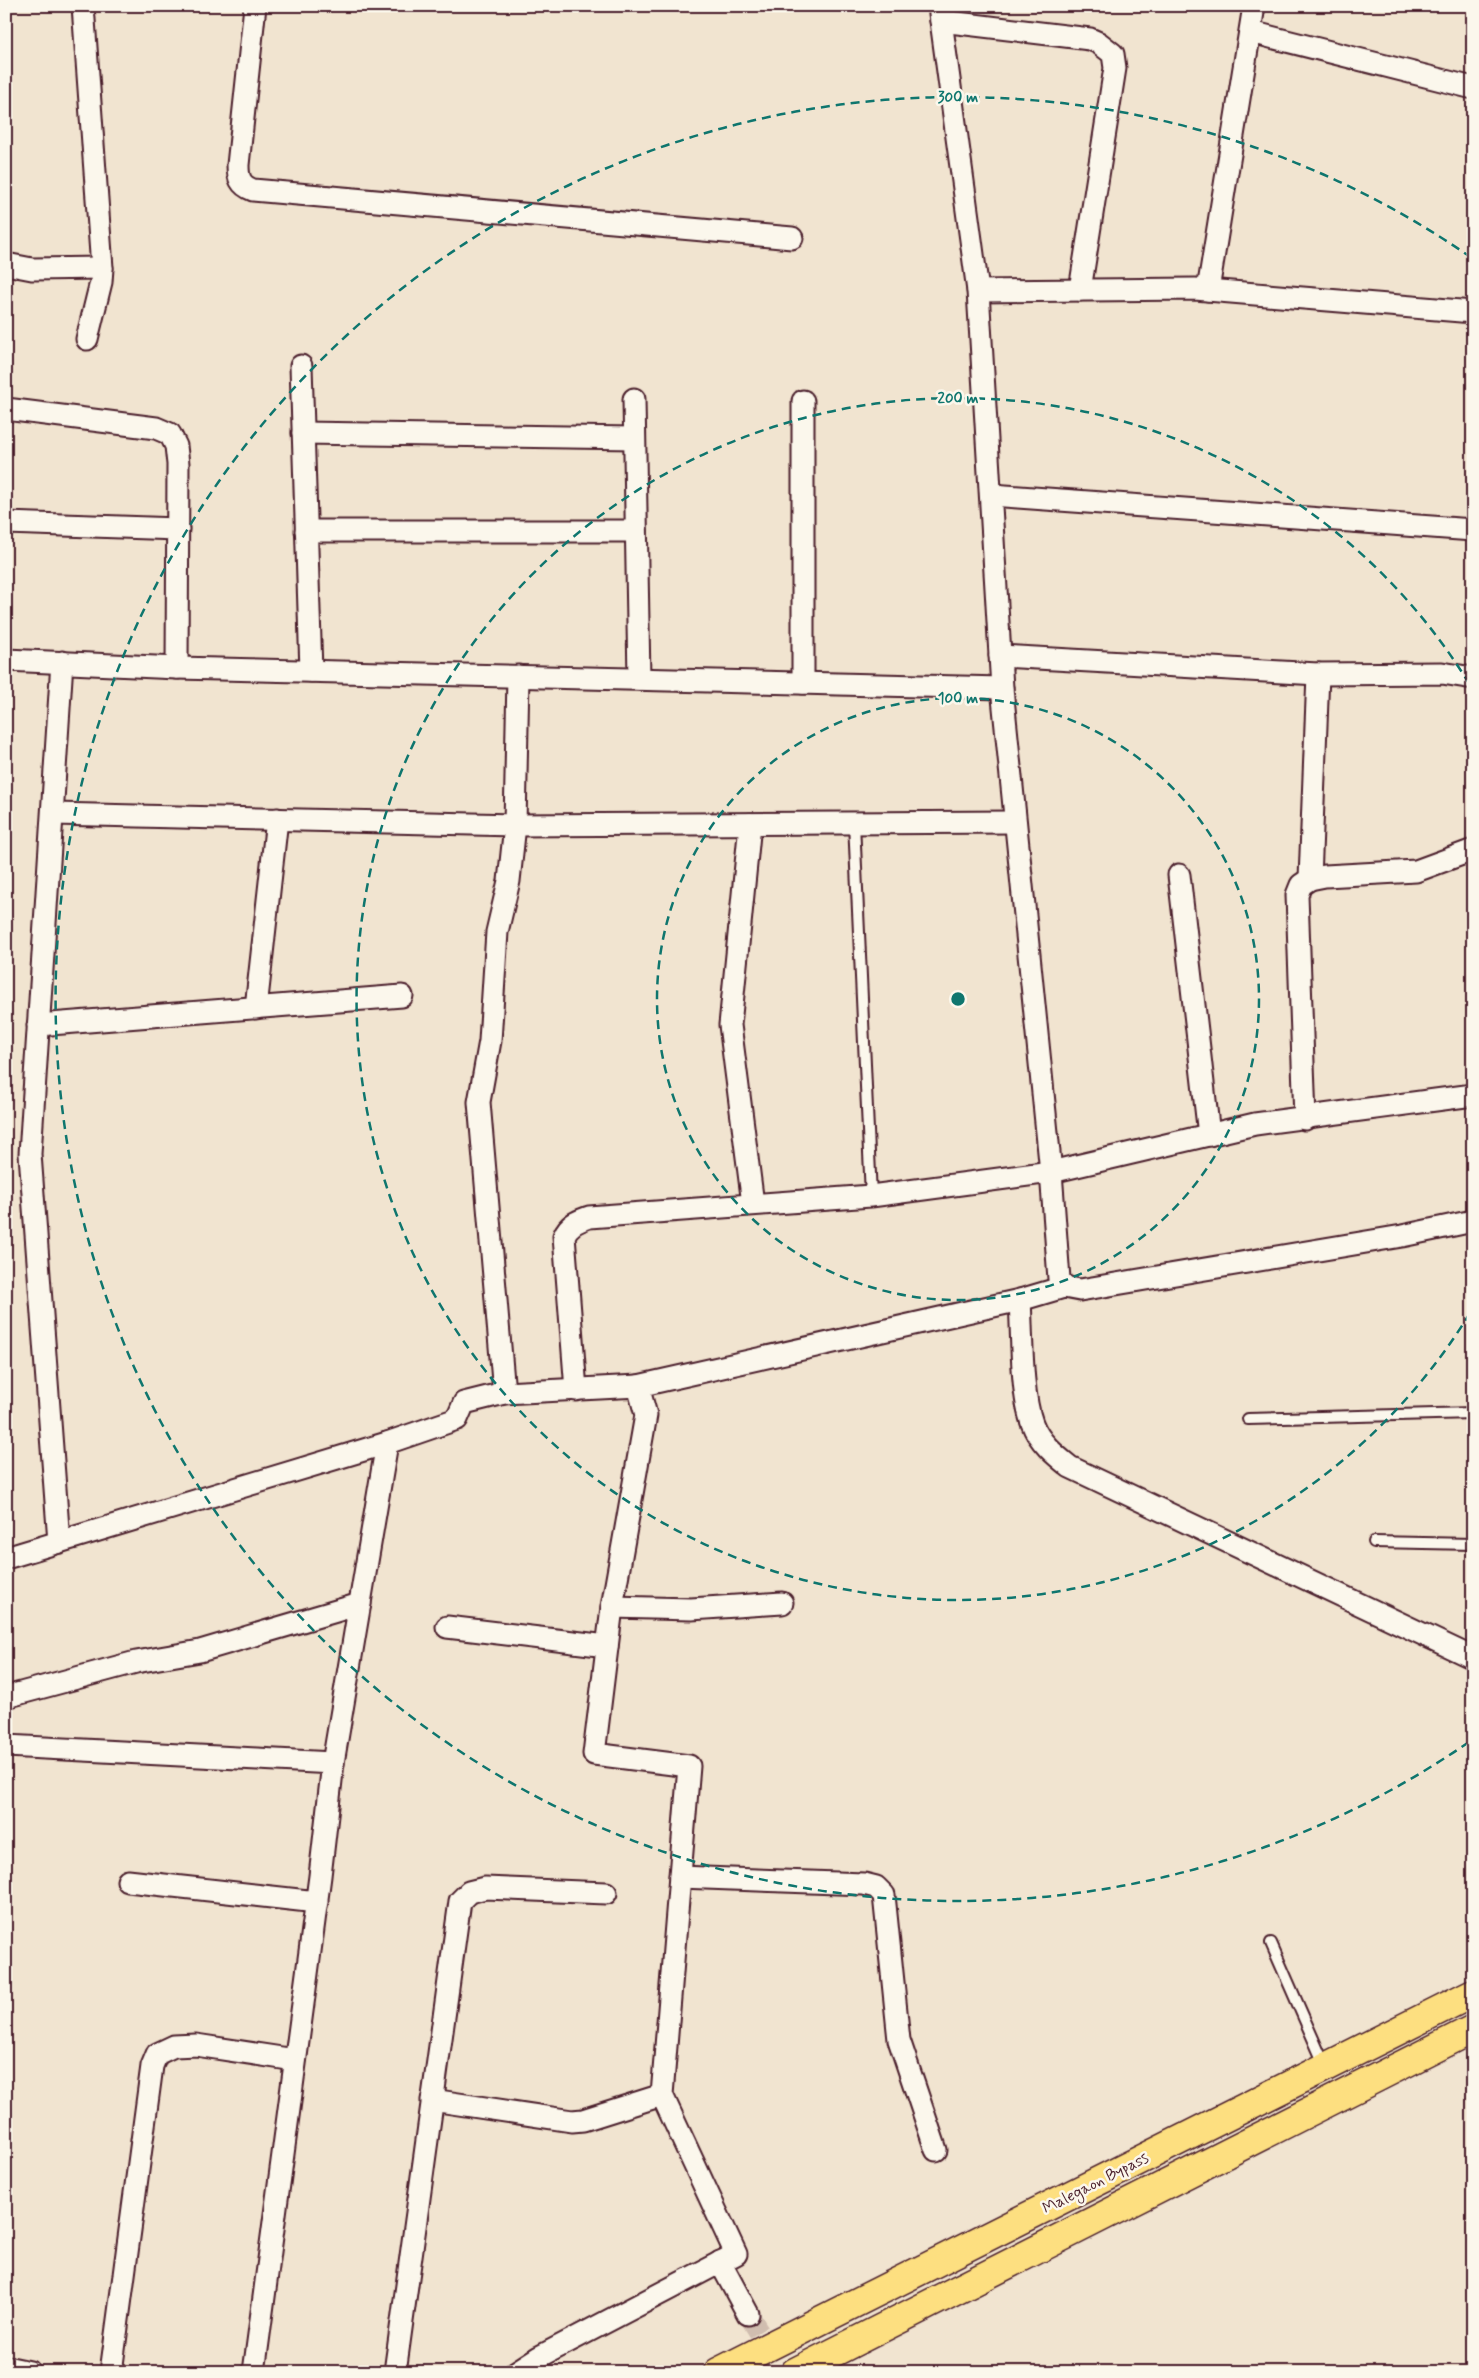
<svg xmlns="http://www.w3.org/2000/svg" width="1479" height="2378" viewBox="0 0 1479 2378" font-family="Mynerve,sans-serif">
	<rect width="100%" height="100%" fill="#f1e4d0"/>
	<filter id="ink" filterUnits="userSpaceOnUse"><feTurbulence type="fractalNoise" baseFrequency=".02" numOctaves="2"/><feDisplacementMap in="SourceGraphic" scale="10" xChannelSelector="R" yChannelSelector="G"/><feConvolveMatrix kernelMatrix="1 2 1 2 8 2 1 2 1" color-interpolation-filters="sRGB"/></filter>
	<g filter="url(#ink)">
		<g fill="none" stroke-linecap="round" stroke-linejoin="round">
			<path stroke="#d0bdaf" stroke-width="21" stroke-dasharray="21 11" stroke-linecap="butt" d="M748 2314 784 2372"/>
			<g stroke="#4a1f2b" stroke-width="14">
				<g id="lane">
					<path d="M854 823 871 1196"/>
					<path d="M1248 1419 1473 1413"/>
					<path d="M1374 1542 1473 1544"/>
					<path d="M1271 1943 1325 2066"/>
				</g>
			</g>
			<g stroke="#4a1f2b" stroke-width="25">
				<g id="street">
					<path d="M83 6 102 268 101 282 87 339"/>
					<path d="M255 6 238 165C238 178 240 185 253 190L792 238"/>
					<path d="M939 6 978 291 1002 688 1051 1172 1059 1279 1064 1287 1080 1290 1402 1236 1473 1221"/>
					<path d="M941 21 1090 39 1099 43 1113 54 1115 68 1080 290"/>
					<path d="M1251 32 1473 88"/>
					<path d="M6 264 32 269 102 268"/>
					<path d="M1208 290 1254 6"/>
					<path d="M978 291 1195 289 1473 312"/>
					<path d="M301 366 311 671"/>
					<path d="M634 399 639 679"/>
					<path d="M803 401V683"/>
					<path d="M6 409 156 428 170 434 176 446 178 464 177 668"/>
					<path d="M303 433 634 438"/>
					<path d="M991 495 1473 530"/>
					<path d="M6 523 178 529"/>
					<path d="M306 531H636"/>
					<path d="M1000 656 1318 674 1442 673 1473 678"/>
					<path d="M6 660 177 668 1002 688"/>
					<path d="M54 814 515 825 1014 822"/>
					<path d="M750 824 730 1025 753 1204"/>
					<path d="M1179 875 1209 1135"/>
					<path d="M1310 879 1318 674"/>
					<path d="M256 1008 277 819"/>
					<path d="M38 1025 402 996"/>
					<path d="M1305 1119 1297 895 1301 885 1310 879 1325 876 1416 871 1473 850"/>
					<path d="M1020 1300C1022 1333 1021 1393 1032 1423 1039 1442 1055 1455 1070 1467L1473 1658"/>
					<path d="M638 1386 1020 1300 1064 1287"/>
					<path d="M576 1390 564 1236C569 1224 578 1221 589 1217L871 1196 1051 1172 1255 1124 1473 1095"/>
					<path d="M504 1393 479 1102 490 1041 497 932 509 881 515 825 518 676"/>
					<path d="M59 1542 30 1154 62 662"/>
					<path d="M6 1558 387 1443 457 1419 464 1403 504 1393 638 1386 646 1415 612 1607 594 1754 689 1766 662 2095 736 2254 539 2357 516 2372"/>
					<path d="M612 1607 691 1609 782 1603"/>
					<path d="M447 1627 607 1646"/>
					<path d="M6 1697 136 1662 200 1651 360 1604"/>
					<path d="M6 1746 333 1763 320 1876 254 2372"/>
					<path d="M333 1763 387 1443"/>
					<path d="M680 1877 864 1884 876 1887 884 1895 899 2040 936 2150"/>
					<path d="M128 1881 317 1902"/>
					<path d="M432 2100 572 2121 583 2120 662 2095"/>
					<path d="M720 2262 748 2314"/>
					<path d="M6 2367 30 2372"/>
					<path d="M111 2372 152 2066 157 2054 174 2046 196 2045 295 2060"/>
					<path d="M395 2372 460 1901 469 1892 485 1888 606 1893"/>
				</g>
			</g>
			<g stroke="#4a1f2b" stroke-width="31">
				<g id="highway">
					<path d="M718 2372 1473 1993"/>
					<path d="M795 2372 1473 2029"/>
				</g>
			</g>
			<use href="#lane" stroke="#fbf7ec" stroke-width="10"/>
			<use href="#street" stroke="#fbf7ec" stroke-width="21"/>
			<use href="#highway" stroke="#fddf80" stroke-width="28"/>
		</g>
	</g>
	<g fill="none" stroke="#0f766e" stroke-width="2.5" stroke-dasharray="9 6">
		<circle cx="958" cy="999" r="301"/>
		<path d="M1470 1313A601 601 0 1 1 1470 685"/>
		<path d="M1469 1742A902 902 0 1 1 1469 256"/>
	</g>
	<g text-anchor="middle" stroke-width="5" stroke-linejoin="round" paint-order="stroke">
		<g font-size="16" fill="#4a1f2b" stroke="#fbf7ec">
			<text transform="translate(1095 2182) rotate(-27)" y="6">Malegaon Bypass</text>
		</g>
	</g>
	<circle cx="958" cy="999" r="8" fill="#0f766e" stroke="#fbf7ec" stroke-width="2.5"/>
	<g font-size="15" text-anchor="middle" font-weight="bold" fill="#0f766e" stroke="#fbf7ec" stroke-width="5" stroke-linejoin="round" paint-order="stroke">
		<text x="958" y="102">300 m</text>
		<text x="958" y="403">200 m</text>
		<text x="958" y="703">100 m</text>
	</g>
	<rect width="1479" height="2378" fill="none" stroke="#fbf7ec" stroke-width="25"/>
	<rect x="12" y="12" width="1454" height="2353" fill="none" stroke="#4a1f2b" stroke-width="2" filter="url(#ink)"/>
</svg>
